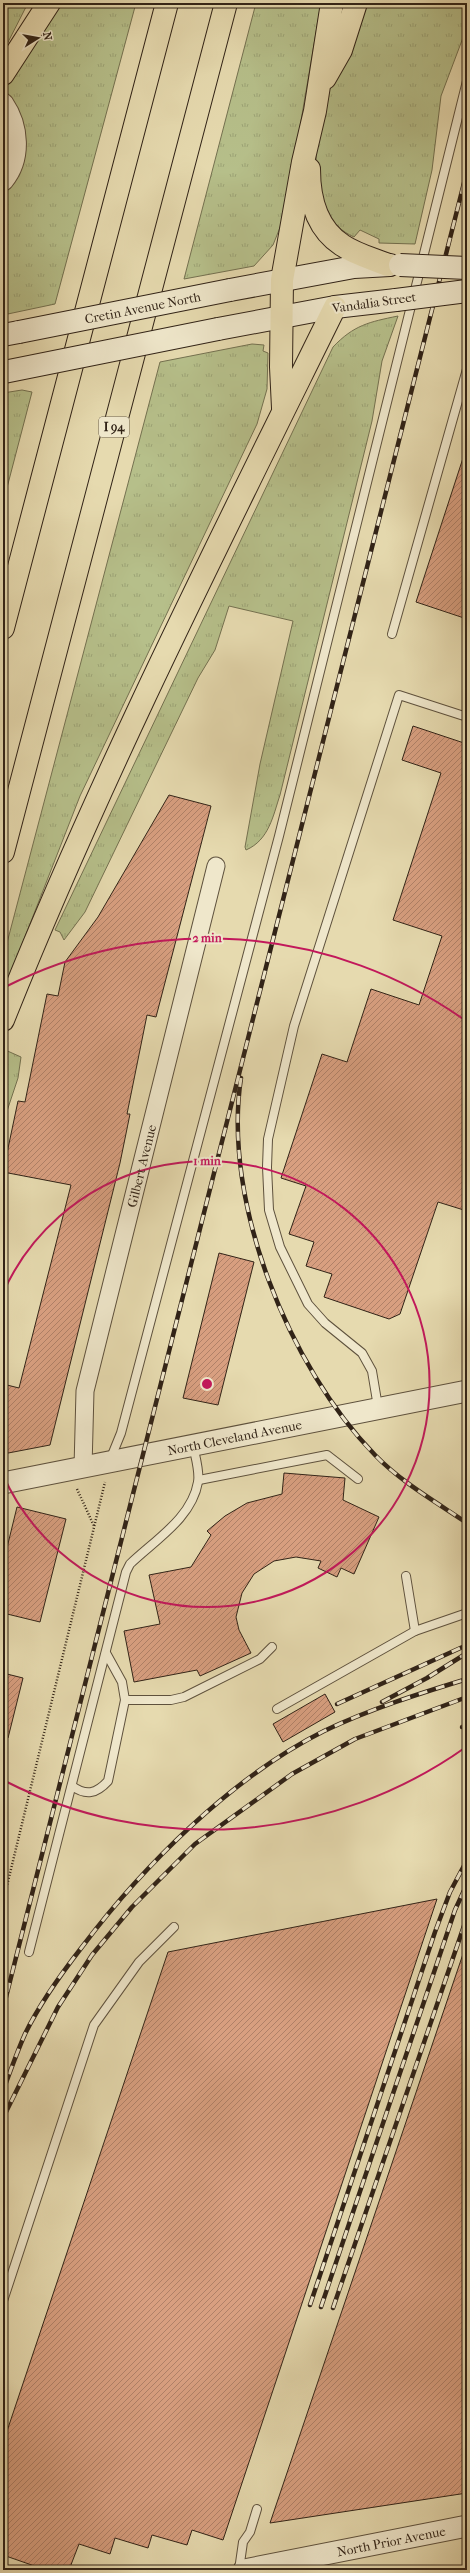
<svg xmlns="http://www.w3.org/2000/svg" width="470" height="2573" viewBox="0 0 470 2573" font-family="'IM FELL French Canon',serif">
	<defs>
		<pattern id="grass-tufts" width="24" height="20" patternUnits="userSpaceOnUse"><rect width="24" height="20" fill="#b6bf8a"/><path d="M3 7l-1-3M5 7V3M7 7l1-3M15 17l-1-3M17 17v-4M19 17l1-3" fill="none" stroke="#9da476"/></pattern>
		<pattern id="building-hatch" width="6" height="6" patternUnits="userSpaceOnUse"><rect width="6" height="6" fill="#d89f80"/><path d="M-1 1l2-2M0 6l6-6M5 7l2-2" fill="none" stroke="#b08168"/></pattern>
	</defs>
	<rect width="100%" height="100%" fill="#e6daaf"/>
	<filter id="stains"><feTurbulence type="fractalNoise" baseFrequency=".005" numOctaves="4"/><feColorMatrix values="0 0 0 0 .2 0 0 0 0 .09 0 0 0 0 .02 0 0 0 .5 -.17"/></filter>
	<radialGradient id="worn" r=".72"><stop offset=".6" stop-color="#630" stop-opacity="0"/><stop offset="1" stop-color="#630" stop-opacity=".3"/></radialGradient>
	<g fill="url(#grass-tufts)" stroke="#747150">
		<path d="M3 3H28L3 52Z"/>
		<path d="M61 3H136L55 304 3 315V191C32 157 31 122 3 87Z"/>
		<path d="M256 3H321L285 215 273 245 254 266 184 279Z"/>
		<path d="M360 3H467V27L441 96 432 170 415 244 379 243V239L360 230 354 237C304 215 314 142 325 98 333 66 349 34 360 3Z"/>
		<path d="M398 316 382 361 372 421 280 795C273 816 269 840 246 850L245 847 260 764 293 621 229 606 215 650 198 678 85 912 64 940 60 932 55 930 333 347C354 325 369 322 398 316Z"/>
		<path d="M252 344 264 345 263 351 268 353 267 389 257 424 80 796 3 993V958L160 362Z"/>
		<path d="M22 390 32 392 3 503V393Z"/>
		<path d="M3 1049 21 1057 18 1078 3 1123Z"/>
	</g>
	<g fill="url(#building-hatch)" stroke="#312317">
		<path d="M464 455 467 456V619L416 602Z"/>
		<path d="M413 726 467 744V1211L438 1202 400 1314 389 1319 324 1297 332 1274 306 1266 314 1242 289 1234 306 1186 281 1178 322 1054 347 1062 371 989 419 1005 442 936 393 920 441 773 402 760Z"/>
		<path d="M169 795 211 806 156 1017 147 1015 127 1114H130L120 1163 50 1445 3 1454 7 1437 3 1435V1384L19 1388 71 1185 3 1172 18 1101 25 1102 47 994 58 996 65 962 98 917Z"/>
		<path d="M219 1253 254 1262 218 1405 183 1398Z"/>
		<path d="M284 1473 345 1478 343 1500 379 1517 354 1574 341 1568 337 1577 318 1568 321 1561 296 1557 274 1561 254 1574 242 1593 236 1617 239 1630 251 1653 200 1676 197 1670 134 1682 124 1631 160 1624 149 1575 191 1567 211 1535 207 1531 225 1516 247 1503 282 1494Z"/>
		<path d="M17 1507 66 1519 40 1622 3 1613V1564Z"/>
		<path d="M3 1673 23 1678 8 1738 3 1737Z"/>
		<path d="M325 1694 335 1712 283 1742 273 1724Z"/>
		<path d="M437 1899 223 2540 192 2530 187 2545 152 2535 148 2548 115 2538 110 2554 79 2544 69 2570H46L3 2555V2443L168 1952Z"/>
		<path d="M464 1951 467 1952V2493L270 2523Z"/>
	</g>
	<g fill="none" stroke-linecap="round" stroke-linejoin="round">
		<g stroke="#5e513d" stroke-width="10">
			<g id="service">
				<path d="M392 634 467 369"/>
				<path d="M378 1407 372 1371 362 1353 325 1323 308 1304 280 1247 269 1210 267 1167 268 1139 294 1026 399 695 467 717"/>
				<path d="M110 1460 121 1433 279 836 467 81"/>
				<path d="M199 1480 327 1455 358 1479"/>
				<path d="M406 1576 415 1631"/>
				<path d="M125 1700H171L184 1697 260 1659 272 1647"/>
				<path d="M277 1709 415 1631 467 1613"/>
				<path d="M72 1786C86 1796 96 1794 108 1781L125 1700 122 1682 106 1653"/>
				<path d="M29 1952 126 1572 130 1564C155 1540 192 1518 198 1482 200 1471 195 1456 193 1445"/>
				<path d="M3 2301 94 2025 139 1962 174 1927"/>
				<path d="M239 2570 243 2542 250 2532 257 2509"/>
			</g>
		</g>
		<g stroke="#5e513d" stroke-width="19">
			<g id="minor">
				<path id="s1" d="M83 1468 85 1391 216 866"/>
			</g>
		</g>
		<g stroke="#5e513d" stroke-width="23">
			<g id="tertiary">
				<path d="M3 104C18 126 21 158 3 180"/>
				<path id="s2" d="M3 1483 467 1391"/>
				<path id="s3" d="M244 2570 467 2526"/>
			</g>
		</g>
		<g stroke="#312317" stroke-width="24">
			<g id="secondary">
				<path d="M230 290 354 267 390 265"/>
				<path d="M218 329 335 307 396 300"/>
				<path d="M3 335 19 332"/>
			</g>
		</g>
		<g stroke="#312317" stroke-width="24">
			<g id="motorway">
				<path d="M3 74 49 3"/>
				<path d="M325 78 341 50 356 3"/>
				<path d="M309 169C309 198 316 228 342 245 355 254 373 259 388 265"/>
				<path d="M283 408 281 367 282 280 303 162 315 111 332 3"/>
				<path d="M3 628 167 3"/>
				<path d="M3 852 226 3"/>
				<path d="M3 1020C100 777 219 542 335 307"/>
			</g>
		</g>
		<g stroke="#312317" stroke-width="2.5" stroke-dasharray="1 2" stroke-linecap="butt">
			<path d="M77 1489 94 1526"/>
			<path d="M3 1902 105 1482"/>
		</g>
		<use href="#service" stroke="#efe7cb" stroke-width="8"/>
		<use href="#minor" stroke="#efe7cb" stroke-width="17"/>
		<use href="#tertiary" stroke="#efe7cb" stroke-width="21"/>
		<use href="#secondary" stroke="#efe7cb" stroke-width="22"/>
		<use href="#motorway" stroke="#e6daaf" stroke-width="22"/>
		<g stroke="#312317" stroke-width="4.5">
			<g id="rail">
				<path d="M241 1078C222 1202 289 1367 375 1455 401 1482 436 1502 467 1523"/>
				<path d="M382 1702 427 1678 467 1653"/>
				<path d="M337 1704 467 1645"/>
				<path d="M462 1727 467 1726"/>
				<path d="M3 2009 467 171"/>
				<path d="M3 2091C10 2072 17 2052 25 2034 40 2003 61 1974 82 1947 143 1866 232 1777 324 1731 370 1709 418 1694 467 1679"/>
				<path d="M3 2118 58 2007 92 1955 132 1907 195 1844 292 1774 355 1739 467 1697"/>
				<path d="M310 2305 435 1932 450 1892 467 1860"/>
				<path d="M321 2307 455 1910 467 1884"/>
				<path d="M333 2308 467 1917"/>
			</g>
		</g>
		<use href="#rail" stroke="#efe7cb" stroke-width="3" stroke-dasharray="9" stroke-linecap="butt"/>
		<g stroke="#312317" stroke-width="24" stroke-linecap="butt">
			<g id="secondary-bridge">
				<path d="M400 265 467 268"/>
				<path d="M396 300 467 291"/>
				<path id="s4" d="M19 332 230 290"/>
				<path d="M4 372 218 329"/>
			</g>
		</g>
		<use href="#secondary-bridge" stroke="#efe7cb" stroke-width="22"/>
	</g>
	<g fill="none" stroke="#c2185b" stroke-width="2">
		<path d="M3 1293A223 223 0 1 1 3 1475"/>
		<path d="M466 1747A446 446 0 0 1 5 1781M5 987A446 446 0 0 1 466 1021"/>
	</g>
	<g text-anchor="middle" stroke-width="4" stroke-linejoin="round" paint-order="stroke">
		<rect fill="#efe7cb" stroke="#6a5e4d" stroke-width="1" x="99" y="417" width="30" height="20" rx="3"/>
		<g font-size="12" font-weight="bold" fill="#312317">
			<text x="114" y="431">I 94</text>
		</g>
		<g font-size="13" fill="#312317" stroke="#efe7cb">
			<text transform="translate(374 302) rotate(-8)" y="5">Vandalia Street</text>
			<text dy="5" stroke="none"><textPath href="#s4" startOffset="126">Cretin Avenue North</textPath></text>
			<text dy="5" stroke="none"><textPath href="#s1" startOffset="309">Gilbert Avenue</textPath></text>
			<text dy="5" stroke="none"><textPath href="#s2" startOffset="236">North Cleveland Avenue</textPath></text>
			<text dy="5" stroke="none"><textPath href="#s3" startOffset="150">North Prior Avenue</textPath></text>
		</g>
	</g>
	<circle cx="207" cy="1384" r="6" fill="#c2185b" stroke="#efe7cb" stroke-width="2"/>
	<g font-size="12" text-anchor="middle" font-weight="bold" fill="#c2185b" stroke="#efe7cb" stroke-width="4" stroke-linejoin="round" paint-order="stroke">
		<text x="207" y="942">2 min</text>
		<text x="207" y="1165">1 min</text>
	</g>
	<rect width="470" height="2573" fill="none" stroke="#e6daaf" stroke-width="16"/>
	<rect x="4" y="4" width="462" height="2565" fill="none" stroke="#312317" stroke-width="2"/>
	<rect x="8" y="8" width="454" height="2557" fill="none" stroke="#312317"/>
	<g transform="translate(38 38) rotate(79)" stroke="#efe7cb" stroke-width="3" paint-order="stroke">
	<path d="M0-3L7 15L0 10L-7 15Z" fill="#312317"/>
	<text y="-6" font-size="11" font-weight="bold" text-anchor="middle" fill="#312317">N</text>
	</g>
	<rect width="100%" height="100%" filter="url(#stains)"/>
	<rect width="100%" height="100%" fill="url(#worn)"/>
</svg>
